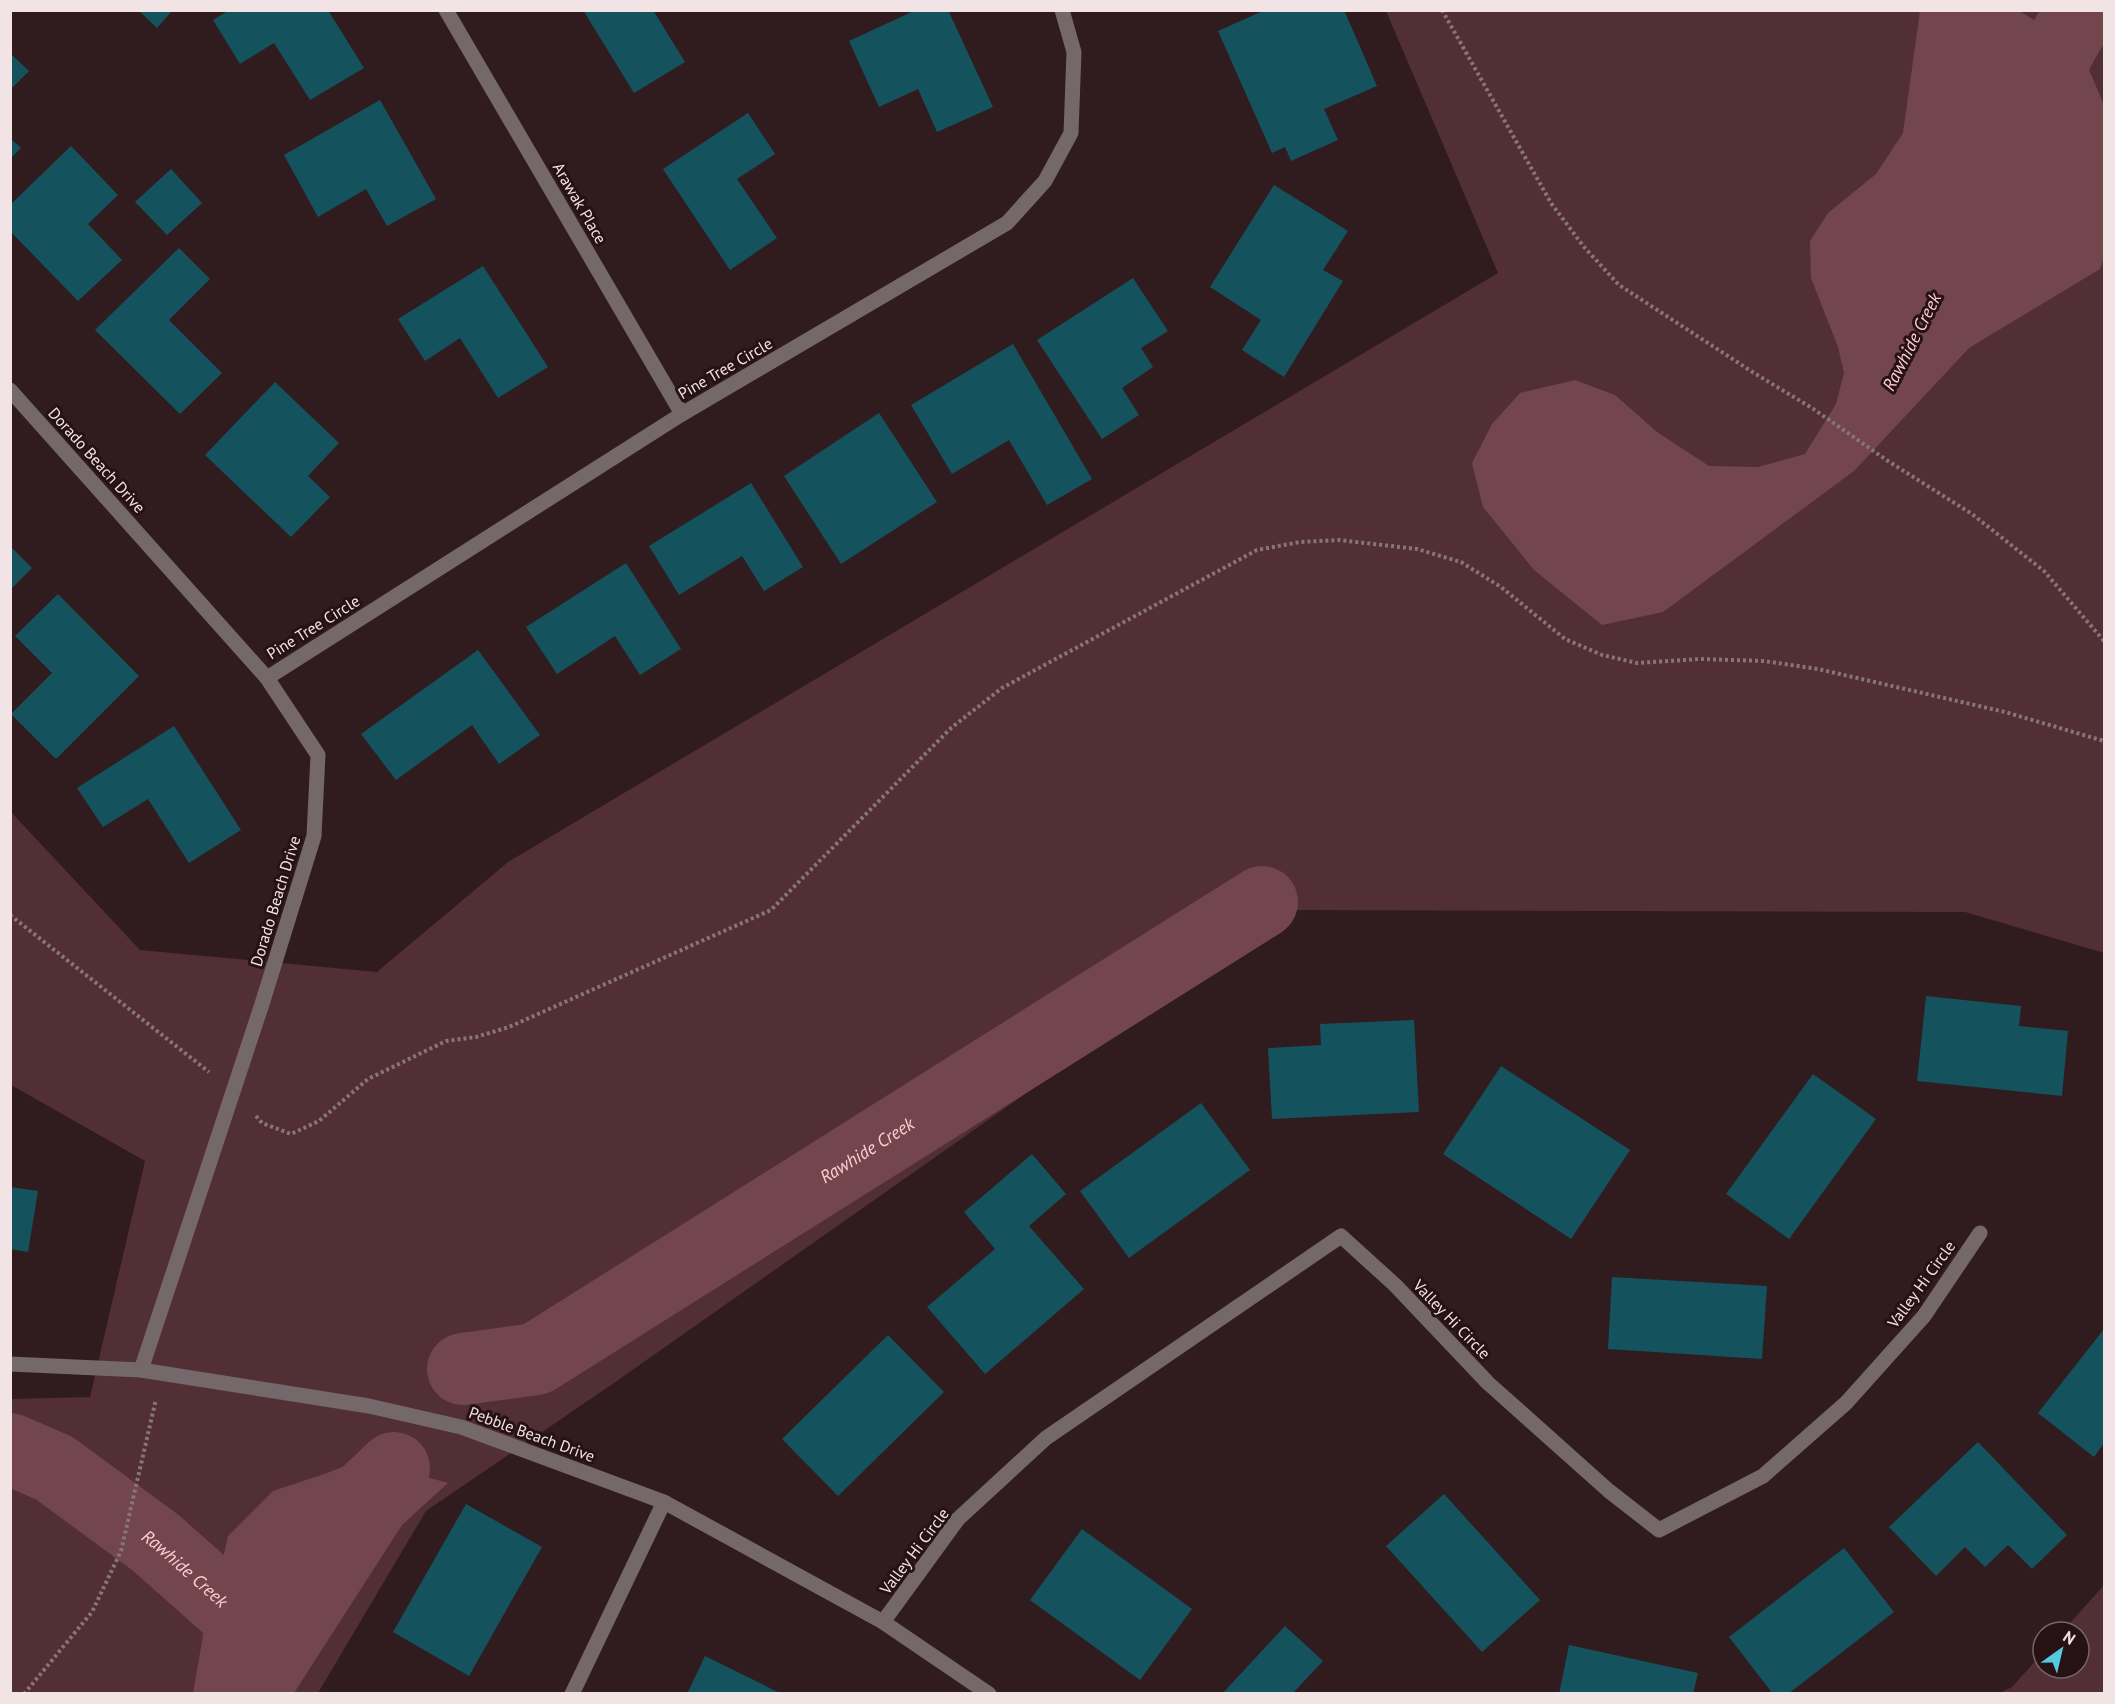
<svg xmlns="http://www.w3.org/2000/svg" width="2115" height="1704" viewBox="0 0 2115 1704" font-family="'PT Sans',sans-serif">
	<rect width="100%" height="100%" fill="#301b1f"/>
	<g fill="#512f35">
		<path d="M1386 11H2104V953L1965 912 1287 910 611 1385 426 1511 318 1693H11V1399L90 1397 145 1161 11 1085 10 811 140 950 377 972 508 862 1498 273Z"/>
		<path d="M2104 1585V1693H2000L2012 1687 2043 1653V1668H2079V1632H2062Z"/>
	</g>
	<g fill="#73464e">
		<path d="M1920 11H2019L2048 28 2087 65 2104 105V257L2100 269 1969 348 1854 471 1663 612 1602 625 1534 570 1483 507 1472 463 1492 424 1520 393 1575 380 1615 395 1657 432 1709 466 1758 467 1805 454 1836 404 1844 373 1838 347 1811 278 1810 241 1828 213 1876 174 1903 133Z"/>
		<path d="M362 1459 448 1483 402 1525 294 1693H193L205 1624 217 1586 228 1536 273 1491 327 1473Z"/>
	</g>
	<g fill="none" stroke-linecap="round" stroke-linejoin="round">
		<g stroke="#73464e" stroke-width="72">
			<path d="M2018 131 2063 42 2082 10"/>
			<path id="s1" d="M463 1369 536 1359 1262 902"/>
			<path id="s2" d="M10 1449 54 1468 156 1543 227 1606 249 1612 268 1587 394 1468"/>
		</g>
	</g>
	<g fill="#14535e">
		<path d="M138 10H173L157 28Z"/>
		<path d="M229 10H328L364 68 310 100 274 43 240 64 213 20Z"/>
		<path d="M583 10H653L685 62 634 93Z"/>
		<path d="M916 10H948L993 107 937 132 918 89 879 107 849 41Z"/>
		<path d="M1265 10H1344L1377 86 1324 109 1338 140 1291 161 1285 147 1272 153 1218 31Z"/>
		<path d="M10 53 29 71 10 90Z"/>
		<path d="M380 100 436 199 387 226 366 189 318 217 284 155Z"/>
		<path d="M748 113 775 154 737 179 777 238 730 270 663 169Z"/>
		<path d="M10 138 21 148 10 159Z"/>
		<path d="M71 146 118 195 88 224 122 260 78 301 10 231V205Z"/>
		<path d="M171 169 202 203 167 235 135 202Z"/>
		<path d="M1274 185 1348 231 1323 270 1343 281 1284 377 1242 350 1261 320 1210 287Z"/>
		<path d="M179 248 210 279 169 320 222 373 180 414 95 330Z"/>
		<path d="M483 266 548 367 498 398 460 338 425 361 398 319Z"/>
		<path d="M1133 278 1168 331 1141 348 1153 367 1122 388 1139 415 1102 439 1037 340Z"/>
		<path d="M1013 344 1092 479 1047 505 1009 440 952 474 911 405Z"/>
		<path d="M275 382 339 443 308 476 330 497 291 537 205 455Z"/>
		<path d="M879 413 937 502 841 564 784 476Z"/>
		<path d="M751 483 803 567 764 591 742 556 679 595 649 546Z"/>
		<path d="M10 546 32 568 10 590Z"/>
		<path d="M626 563 681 649 640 675 615 636 557 674 526 627Z"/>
		<path d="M58 594 139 676 56 759 11 714 52 673 15 636Z"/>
		<path d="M478 650 540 735 499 764 472 725 396 780 361 734Z"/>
		<path d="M174 726 241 830 189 863 148 799 103 827 77 788Z"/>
		<path d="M1926 996 2021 1006 2019 1026 2068 1031 2062 1096 1917 1081Z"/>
		<path d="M1414 1020 1419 1112 1272 1119 1268 1048 1321 1045 1320 1024Z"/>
		<path d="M1501 1066 1630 1150 1571 1239 1443 1154Z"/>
		<path d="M1813 1074 1876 1119 1789 1239 1726 1194Z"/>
		<path d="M1201 1103 1250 1170 1129 1258 1080 1191Z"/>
		<path d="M1032 1154 1066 1194 1029 1226 1084 1289 985 1374 927 1307 995 1249 964 1212Z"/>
		<path d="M10 1187 38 1191 28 1252 10 1249Z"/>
		<path d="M1612 1277 1767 1286 1762 1359 1608 1349Z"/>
		<path d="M2104 1329V1443L2094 1457 2038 1413Z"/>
		<path d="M888 1335 944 1392 838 1496 782 1439Z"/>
		<path d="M1978 1442 2067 1535 2032 1569 2008 1545 1985 1567 1965 1547 1936 1576 1889 1527Z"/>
		<path d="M1444 1494 1540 1600 1482 1652 1386 1546Z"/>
		<path d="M466 1504 542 1547 469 1676 393 1632Z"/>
		<path d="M1082 1529 1192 1609 1140 1680 1030 1600Z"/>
		<path d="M1844 1548 1894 1612 1788 1694H1773L1729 1637Z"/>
		<path d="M1285 1626 1323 1661 1292 1694H1222Z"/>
		<path d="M1569 1645 1698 1673 1693 1694H1559Z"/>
		<path d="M705 1656 782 1694H687Z"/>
	</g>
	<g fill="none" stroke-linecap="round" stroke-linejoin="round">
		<g stroke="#887578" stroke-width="4" stroke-dasharray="3 3" stroke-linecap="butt">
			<path d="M1442 10 1551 203 1584 247 1619 285 1754 373 1812 408 1888 461 1972 514 2044 571 2104 641"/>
			<path d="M10 915 209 1072"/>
			<path d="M256 1116 262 1123 291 1134 319 1121 368 1079 446 1041 476 1037 509 1027 771 910 951 728 1002 688 1257 550 1300 542 1339 540 1417 549 1461 562 1501 587 1565 639 1602 655 1637 663 1700 659 1764 661 1818 669 2005 712 2104 741"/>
			<path d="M24 1694 92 1612 121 1551 156 1399"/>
		</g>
		<g stroke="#74686a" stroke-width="15">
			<path d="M446 10 682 414"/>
			<path d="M10 390 267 678 318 755 314 836 262 1004 141 1370"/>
			<path d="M267 678 682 414 1007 223 1045 181 1071 133 1074 52 1062 10"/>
			<path d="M10 1364 141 1370 369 1406 461 1427 664 1502 883 1622 989 1694"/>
			<path d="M883 1622 958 1519 1046 1438 1341 1236 1395 1285 1488 1383 1609 1491 1659 1530 1763 1476 1846 1403 1924 1316 1980 1233"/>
			<path d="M572 1694 664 1502"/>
		</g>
	</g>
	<g text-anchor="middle" stroke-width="6" stroke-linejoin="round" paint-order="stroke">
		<g font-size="16" fill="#f2e3e5" stroke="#261215">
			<text transform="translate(580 203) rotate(60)" y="6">Arawak Place</text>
			<text transform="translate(725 368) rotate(-30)" y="6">Pine Tree Circle</text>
			<text transform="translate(97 460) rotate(48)" y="6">Dorado Beach Drive</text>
			<text transform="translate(313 627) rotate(-32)" y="6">Pine Tree Circle</text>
			<text transform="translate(275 901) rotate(-73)" y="6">Dorado Beach Drive</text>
			<text transform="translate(1921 1284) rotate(-54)" y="6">Valley Hi Circle</text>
			<text transform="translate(1452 1319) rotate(46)" y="6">Valley Hi Circle</text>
			<text transform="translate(532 1434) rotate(20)" y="6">Pebble Beach Drive</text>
			<text transform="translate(914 1551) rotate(-53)" y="6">Valley Hi Circle</text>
		</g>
		<g font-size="18" font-style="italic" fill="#ffced5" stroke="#261215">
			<text transform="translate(1912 342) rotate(-63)" y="6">Rawhide Creek</text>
			<text dy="6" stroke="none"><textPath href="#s1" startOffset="465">Rawhide Creek</textPath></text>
			<text dy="6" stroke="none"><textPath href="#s2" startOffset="213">Rawhide Creek</textPath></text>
		</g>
	</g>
	<rect width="2115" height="1704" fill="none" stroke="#f2e3e5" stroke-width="24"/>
	<g transform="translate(2061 1650) rotate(34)"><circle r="28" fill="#261215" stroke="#786668" stroke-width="1.5"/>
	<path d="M0-4.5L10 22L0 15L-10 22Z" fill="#54cade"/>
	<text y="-9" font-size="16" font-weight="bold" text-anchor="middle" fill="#f2e3e5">N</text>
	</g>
</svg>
